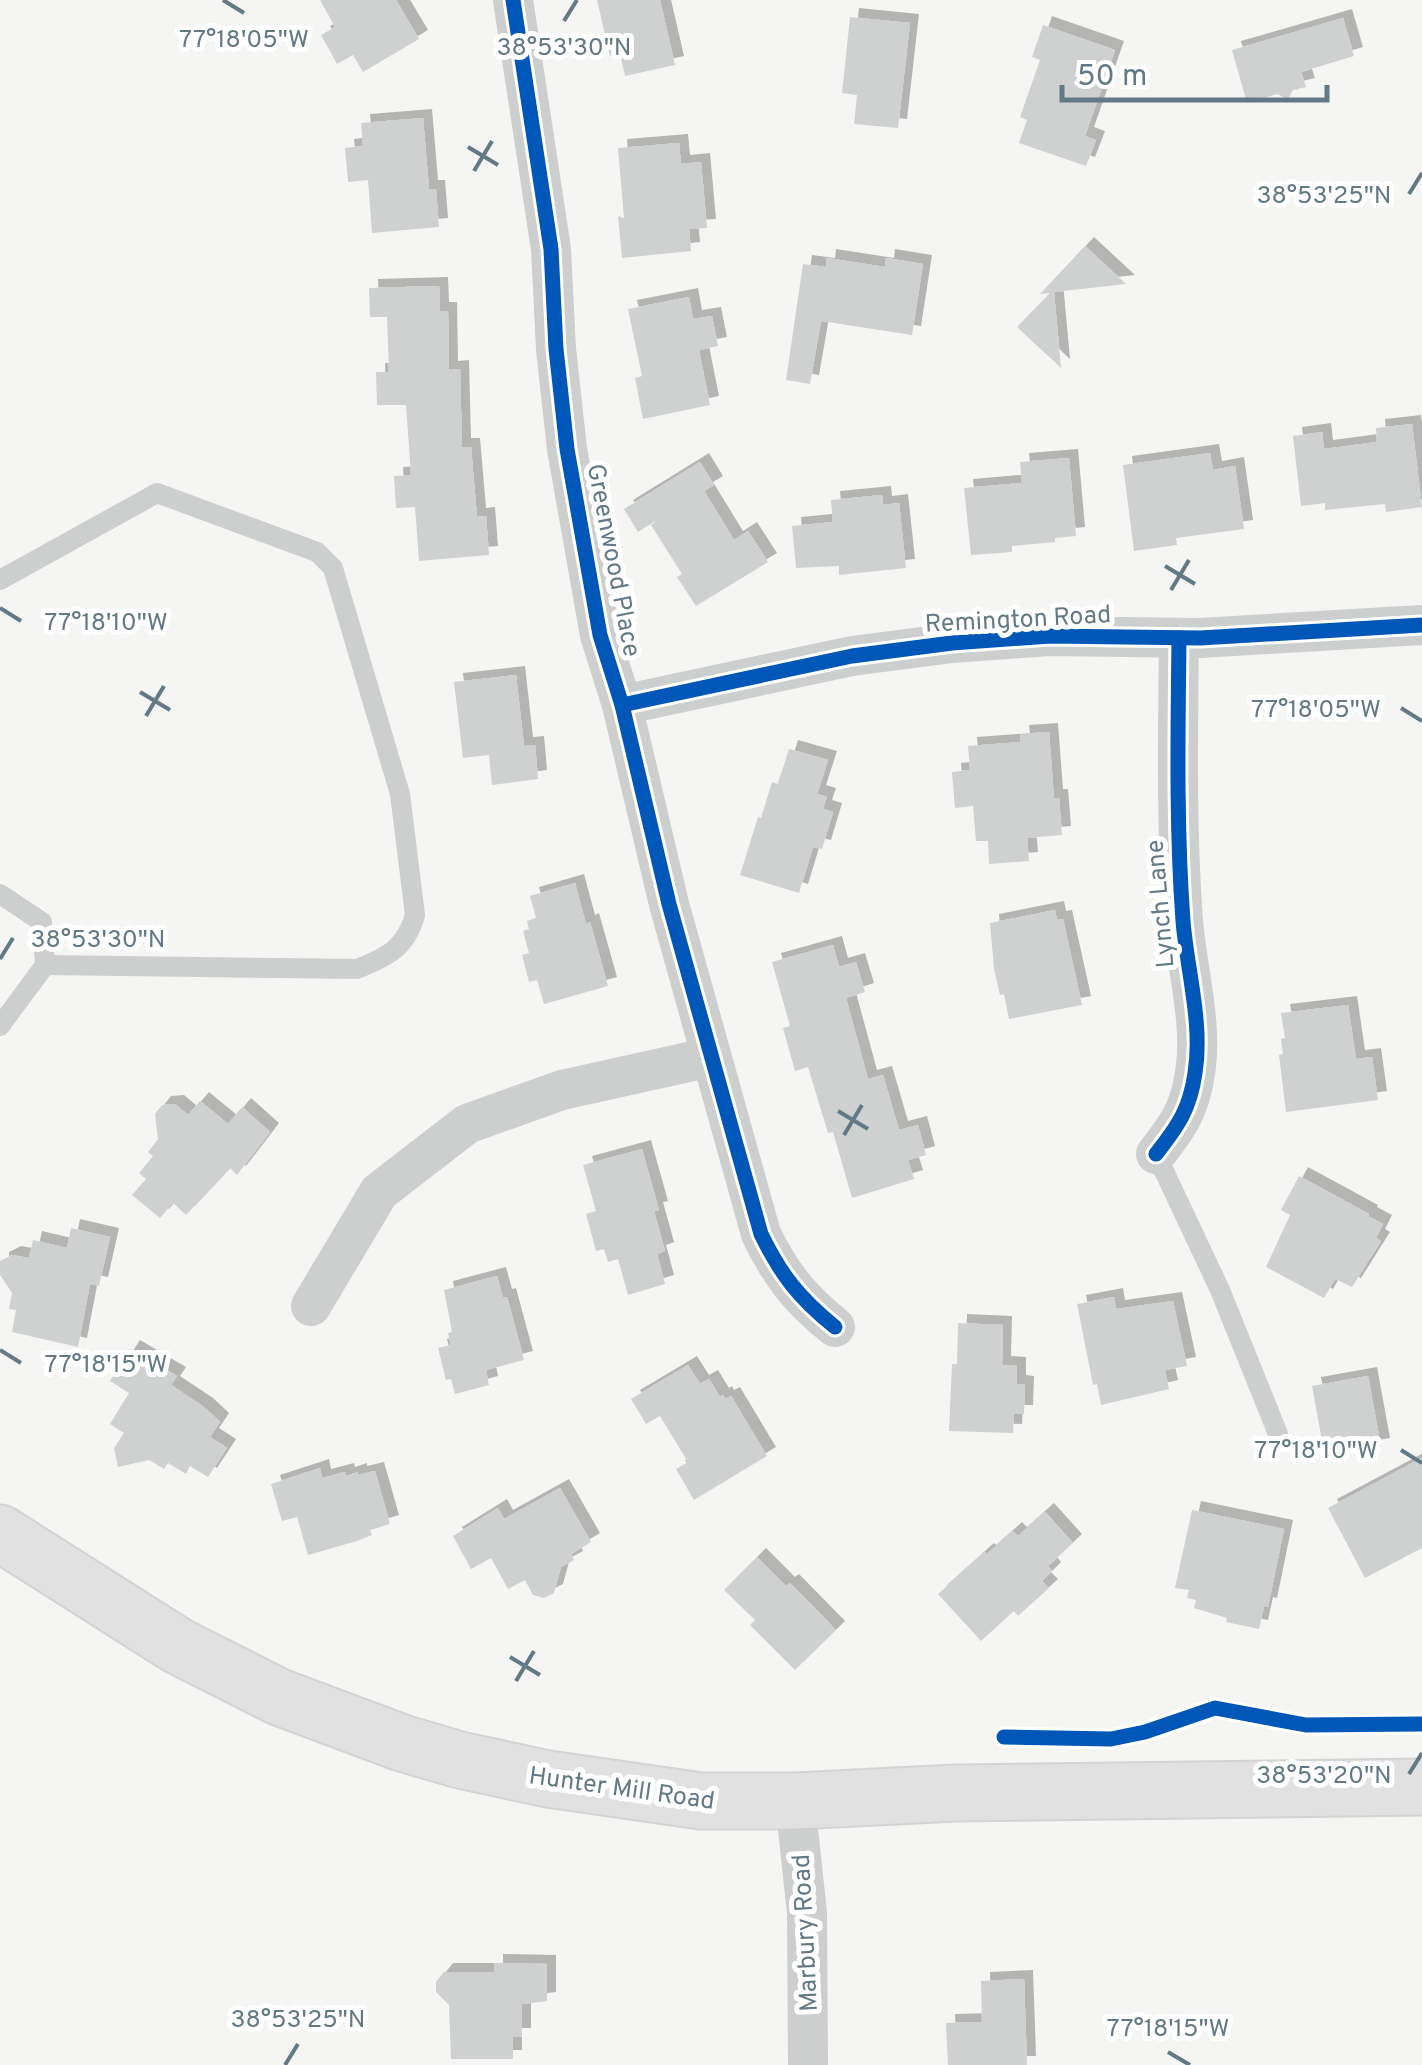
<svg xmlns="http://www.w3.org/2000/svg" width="1422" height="2065" viewBox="0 0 1422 2065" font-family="Overpass,sans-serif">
	<defs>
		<filter id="shadow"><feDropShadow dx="9" dy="-9" stdDeviation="0" flood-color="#0004"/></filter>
	</defs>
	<rect width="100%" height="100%" fill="#f5f5f3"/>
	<g fill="#cfd1d1" filter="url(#shadow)">
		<path d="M320 0H396L419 39 363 72 353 55 337 64 321 35 335 27Z"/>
		<path d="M597 0H660L675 65 625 76 620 54 610 56Z"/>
		<path d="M850 17 910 23 898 128 854 124 857 95 842 93Z"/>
		<path d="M1343 18 1354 56 1301 72 1306 87 1293 90 1288 99 1277 94 1247 103 1232 50Z"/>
		<path d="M1043 25 1115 50 1085 136 1096 140 1086 166 1019 143 1027 120 1020 117 1040 60 1032 57Z"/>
		<path d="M423 118 429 189H436L439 227 372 233 368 180 348 182 345 148 363 146 361 123Z"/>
		<path d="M679 143 681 164 701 162 707 228 689 229 691 251 622 258 618 216 624 218 618 148Z"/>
		<path d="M1085 246 1126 284 1054 292 1061 368 1017 327 1050 293 1040 294Z"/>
		<path d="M827 258 885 267 886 258 923 264 912 335 821 321 810 384 786 380 803 264 826 267Z"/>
		<path d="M439 286 440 311H448L449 370 460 369 462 447H471L477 517 486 516 489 555 419 561 415 507 396 508 394 476 411 475 406 405H377L376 372H389L387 317H370L369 288Z"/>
		<path d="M689 297 693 319 712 316 718 346 699 350 710 405 643 419 635 378 642 376 628 309Z"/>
		<path d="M1412 424 1422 507 1386 512 1385 504 1325 510V503L1301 506 1293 436 1322 432 1324 449 1377 442 1376 428Z"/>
		<path d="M1210 453 1213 470 1235 466 1244 529 1176 538 1177 545 1134 551 1123 465Z"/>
		<path d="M1069 458 1076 536 1055 538V542L1012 546V552L971 555 964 488 1022 483 1020 462Z"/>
		<path d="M700 462 714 485 704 491 734 540 748 531 768 562 696 606 677 577 682 574 651 525 657 520 638 532 624 509Z"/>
		<path d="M882 495 883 505 899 503 906 568 839 575V566L796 568 792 526 833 522 831 500Z"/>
		<path d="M516 675 524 746 535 745 538 779 492 785 489 755 463 758 454 682Z"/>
		<path d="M1049 732 1054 798H1059L1062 835 1027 838 1029 861 989 864 988 841H976L973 806 955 808 952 772 970 770 968 746 1021 742 1020 734Z"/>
		<path d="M789 749 828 760 817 794 827 797 823 809 833 812 822 849 813 847 799 893 740 875 758 817 761 818 772 782 778 784Z"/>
		<path d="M575 883 586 924 590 922 608 986 544 1004 537 980 529 982 522 955 529 953 523 931 529 929 527 921 536 918 530 896Z"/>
		<path d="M1055 910 1057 920 1063 919 1082 1005 1009 1019 1004 994 1000 995 994 969 990 923Z"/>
		<path d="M833 945 839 967 856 962 865 992 846 998 868 1079 883 1075 899 1130 918 1125 926 1155 908 1160 914 1179 852 1198 833 1132 828 1133 808 1067 795 1071 783 1028 790 1026 772 962Z"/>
		<path d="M1348 1005 1356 1059 1372 1057 1378 1100 1286 1112 1279 1055 1283 1054 1281 1039 1285 1038 1281 1013Z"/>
		<path d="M200 1101 228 1124 242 1107 270 1132 237 1175 230 1168 186 1215 173 1203 160 1218 132 1195 146 1179 139 1173 153 1156 148 1152 158 1139 155 1114 162 1105 175 1104 188 1115Z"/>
		<path d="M642 1149 659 1210 654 1211 665 1251 657 1254 665 1284 628 1295 618 1259 608 1262 604 1249 596 1251 586 1214 596 1211 583 1165Z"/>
		<path d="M1299 1176 1369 1214 1368 1216 1383 1224 1376 1238 1381 1241 1352 1287 1335 1279 1324 1298 1266 1267 1290 1215 1281 1210Z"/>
		<path d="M71 1228 110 1237 99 1286 90 1284 78 1347 12 1332 16 1310 9 1309 12 1293 0 1275V1261L12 1255 29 1258 33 1240 67 1248Z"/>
		<path d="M497 1276 503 1298 507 1297 524 1360 486 1370 489 1385 455 1394 451 1379 446 1380 438 1348 451 1345 448 1333 452 1332 444 1290Z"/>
		<path d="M1114 1297 1116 1309 1173 1301 1187 1366 1165 1370 1169 1389 1101 1405 1097 1384 1093 1385 1077 1304Z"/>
		<path d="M958 1323 1003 1325 1002 1365 1017 1366V1384L1025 1385 1024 1414H1014L1013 1433 949 1431 952 1364H957Z"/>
		<path d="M131 1349 177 1376 171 1385 204 1407 220 1422 210 1437 227 1448 208 1477 190 1466 186 1474 168 1463 164 1469 149 1460 118 1467 114 1448 124 1433 110 1424 129 1393 110 1381Z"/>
		<path d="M688 1365 700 1384 709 1379 720 1397 723 1395 725 1399 731 1396 767 1456 694 1500 676 1469 688 1462 660 1416 646 1424 631 1399Z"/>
		<path d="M1368 1376 1381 1447 1325 1457 1312 1386Z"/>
		<path d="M1422 1458V1548L1365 1578 1328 1508Z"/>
		<path d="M320 1468 322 1478 345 1472 346 1476 358 1472V1475L375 1471 390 1524 370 1530 372 1535 357 1541 308 1555 297 1517 282 1521 271 1484Z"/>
		<path d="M560 1488 591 1542 571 1554 574 1560 561 1567 554 1593 544 1598 533 1595 525 1580 508 1589 491 1558 471 1569 453 1536 498 1508 504 1519Z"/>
		<path d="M1192 1510 1284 1529 1268 1607 1264 1606 1259 1629 1226 1622 1227 1618 1194 1608 1196 1600 1187 1598 1189 1590 1175 1588Z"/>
		<path d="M1045 1512 1073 1543 1048 1566 1052 1571 1042 1581 1049 1588 1018 1616 1014 1611 981 1641 938 1594 985 1552 987 1554 1013 1531 1018 1536Z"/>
		<path d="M757 1557 786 1586 790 1583 836 1630 795 1670 750 1625 755 1620 724 1590Z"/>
		<path d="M494 1963 547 1964V2001L522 2004V2037H513V2059H451L449 2005 436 1992V1982L444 1972H494Z"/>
		<path d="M1024 1979 1027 2065H948L946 2023 982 2022 981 1981Z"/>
	</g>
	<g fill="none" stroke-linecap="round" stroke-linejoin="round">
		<g stroke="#d2d3d2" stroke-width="59">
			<path id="primary" d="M0 1533 178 1646 279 1697 402 1743 460 1760 548 1779 701 1801H795L956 1793 1422 1787"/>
		</g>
		<g stroke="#cdcece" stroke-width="20">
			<path d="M0 580 157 493 317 552 333 568 400 794 415 915C406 948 387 957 357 969L45 965"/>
			<path d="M0 894 42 922 45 965 0 1026"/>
			<path d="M1156 1154 1220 1290 1278 1434"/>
		</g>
		<g stroke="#cdcece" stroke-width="40">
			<path d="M513 0 551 249 556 349 567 449 600 635 622 705 669 904 761 1234C781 1275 799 1298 835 1327"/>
			<path d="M622 705 852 656 952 643 1050 636 1200 638 1422 625"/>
			<path d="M1156 1154C1178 1126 1190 1109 1195 1073 1203 1024 1187 970 1183 921 1176 826 1178 733 1179 638"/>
			<path d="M311 1306 379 1192 467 1124 562 1090 711 1057"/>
			<path d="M795 1801 807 1913 808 2065"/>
		</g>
		<use href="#primary" stroke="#e1e1e1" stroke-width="55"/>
		<g stroke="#fff" stroke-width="21">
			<g id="cycleway">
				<path d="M513 0 551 249 556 349 567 449 600 635 622 705 669 904 761 1234C781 1275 799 1298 835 1327"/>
				<path d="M622 705 852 656 952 643 1050 636 1200 638 1422 625"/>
				<path d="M1156 1154C1178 1126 1190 1109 1195 1073 1203 1024 1187 970 1183 921 1176 826 1178 733 1179 638"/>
				<path d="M1004 1737 1111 1739 1145 1732 1215 1708 1306 1725 1422 1724"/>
			</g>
		</g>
		<use href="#cycleway" stroke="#0057b8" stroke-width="15"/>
	</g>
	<path fill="none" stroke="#627a86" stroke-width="4" d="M223 0 244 13M564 21 577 0M468 147 498 165M474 171 492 141M1409 194 1422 173M1165 566 1195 584M1171 590 1189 560M0 608 21 621M140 692 170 710M1401 708 1422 721M146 716 164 686M0 959 13 938M838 1111 868 1129M844 1135 862 1105M0 1350 21 1363M1401 1450 1422 1463M510 1657 540 1675M516 1681 534 1651M1409 1774 1422 1753M1168 2052 1190 2065M285 2065 298 2044"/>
	<g text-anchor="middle" stroke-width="10" stroke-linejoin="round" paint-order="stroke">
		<g font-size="25" fill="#627a86" stroke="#fff">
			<text transform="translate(615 560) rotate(79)" y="9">Greenwood Place</text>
			<text transform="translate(1018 618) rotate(-3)" y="9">Remington Road</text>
			<text transform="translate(1159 904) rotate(-95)" y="9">Lynch Lane</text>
			<text transform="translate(622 1787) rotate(8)" y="9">Hunter Mill Road</text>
			<text transform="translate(804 1933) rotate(-93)" y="9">Marbury Road</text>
		</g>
	</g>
	<g font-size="25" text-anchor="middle" fill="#627a86" stroke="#fff" stroke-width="10" stroke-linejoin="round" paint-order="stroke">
		<text x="244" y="47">77°18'05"W</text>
		<text x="564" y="55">38°53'30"N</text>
		<text x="1324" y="203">38°53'25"N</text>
		<text x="106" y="630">77°18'10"W</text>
		<text x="1316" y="717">77°18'05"W</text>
		<text x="98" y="947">38°53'30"N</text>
		<text x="106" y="1372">77°18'15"W</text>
		<text x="1316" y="1458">77°18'10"W</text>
		<text x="1324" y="1783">38°53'20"N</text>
		<text x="298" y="2027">38°53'25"N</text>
		<text x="1168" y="2036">77°18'15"W</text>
	</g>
	<path d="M1062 85v15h265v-15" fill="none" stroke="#627a86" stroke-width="5"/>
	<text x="1077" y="85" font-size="30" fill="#627a86" stroke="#ffffff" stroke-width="8" paint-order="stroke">50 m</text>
</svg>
